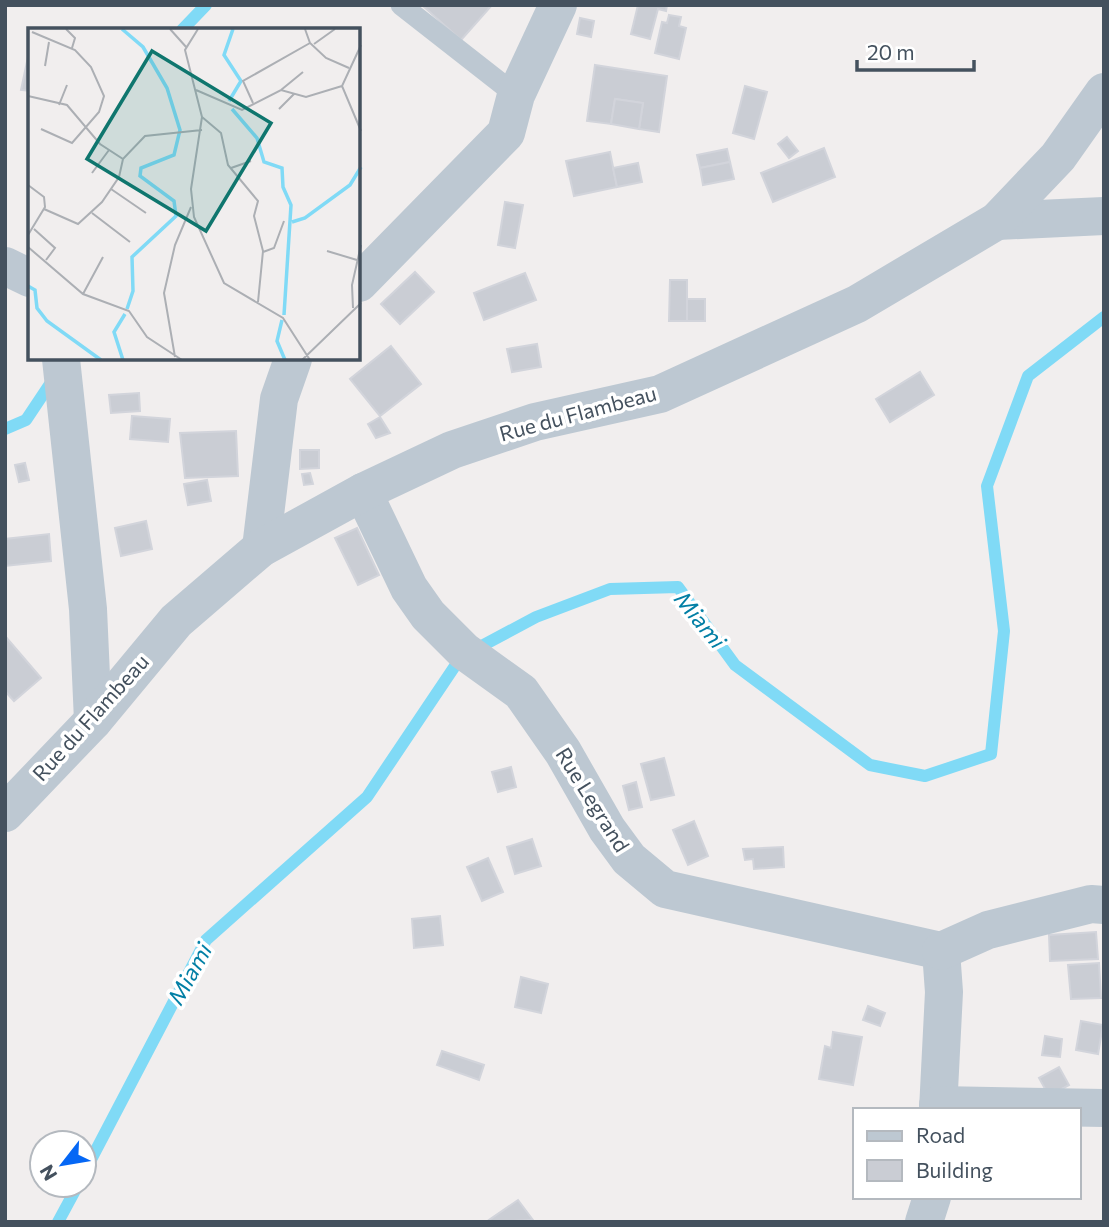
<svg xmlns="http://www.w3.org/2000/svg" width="1109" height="1227" viewBox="0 0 1109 1227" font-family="Commissioner,sans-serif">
	<rect width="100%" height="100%" fill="#f1eeee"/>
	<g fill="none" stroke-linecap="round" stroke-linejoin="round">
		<g stroke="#80daf6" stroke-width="12">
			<path d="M182 30 206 5"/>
			<path d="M5 429 26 420 54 378"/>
			<path d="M84 1173 206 940 367 797 461 657 536 617 610 589 678 587 735 665 870 765 925 776 991 754 1004 631 987 486 1028 376 1104 317"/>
			<path d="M58 1222 78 1185"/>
		</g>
	</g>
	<g fill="#cacdd4" stroke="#d2d4db" stroke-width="2">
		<path d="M422 5H492L461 40Z"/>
		<path d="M638 5H667L666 11 658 9 650 39 631 34Z"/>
		<path d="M669 15 681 17 679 26 686 28 679 59 655 53 662 22 667 23Z"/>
		<path d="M580 18 594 21 591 37 577 34Z"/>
		<path d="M28 57 30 58V91L21 90Z"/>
		<path d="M595 65 667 76 659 132 639 129 643 103 615 99 611 124 587 121Z"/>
		<path d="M745 86 767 92 754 139 733 133Z"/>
		<path d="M615 99 643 103 639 129 611 124Z"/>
		<path d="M787 137 798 151 789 158 778 144Z"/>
		<path d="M824 148 835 177 773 202 761 173Z"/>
		<path d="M727 149 730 162 700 168 697 155Z"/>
		<path d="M610 152 617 187 574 196 566 161Z"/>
		<path d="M730 162 734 179 703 185 700 168Z"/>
		<path d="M638 163 642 182 617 187 613 168Z"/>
		<path d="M505 202 523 205 515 248 498 245Z"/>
		<path d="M415 272 434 292 400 324 381 304Z"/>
		<path d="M525 273 536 300 484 320 474 293Z"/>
		<path d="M670 280H687V321H669Z"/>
		<rect x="687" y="299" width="18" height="22"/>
		<path d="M537 344 541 367 512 372 507 349Z"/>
		<path d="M391 346 421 384 380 416 350 379Z"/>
		<path d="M920 372 934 395 890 422 876 399Z"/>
		<path d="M139 393 140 411 111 413 109 395Z"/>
		<path d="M132 416 170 419 168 442 130 439Z"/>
		<path d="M380 417 390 433 376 438 368 424Z"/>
		<path d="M236 431 238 476 185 478 180 433Z"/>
		<path d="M300 450H319V468L300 469Z"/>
		<path d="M25 463 29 480 19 482 15 465Z"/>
		<path d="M310 473 313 484 304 485 302 474Z"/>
		<path d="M207 480 211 501 188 505 184 484Z"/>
		<path d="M146 521 152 549 121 556 115 528Z"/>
		<path d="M357 528 379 575 358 585 335 538Z"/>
		<path d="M49 534 51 561 5 566V539Z"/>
		<path d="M5 636 41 678 14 701 5 691Z"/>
		<path d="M664 758 674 795 651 800 641 764Z"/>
		<path d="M511 767 516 787 498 792 492 772Z"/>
		<path d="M636 782 642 807 629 810 623 786Z"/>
		<path d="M694 821 708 856 688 865 673 830Z"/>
		<path d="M532 839 541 866 515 874 507 847Z"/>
		<path d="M783 847 784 867 754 869 753 859 745 860 743 849Z"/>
		<path d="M488 858 503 892 482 901 467 867Z"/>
		<path d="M440 916 443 945 414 948 412 919Z"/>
		<path d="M1096 932 1098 959 1050 961 1049 935Z"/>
		<path d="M1099 963 1101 998 1071 999 1068 965Z"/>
		<path d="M521 977 548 984 541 1013 515 1007Z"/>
		<path d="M868 1006 885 1013 880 1026 863 1020Z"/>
		<path d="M1081 1021 1103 1025 1098 1054 1076 1050Z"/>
		<path d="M833 1032 862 1037 853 1085 819 1079 825 1046 831 1048Z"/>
		<path d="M1045 1036 1062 1039 1060 1057 1042 1055Z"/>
		<path d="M442 1051 484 1065 479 1080 437 1065Z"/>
		<path d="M1059 1067 1069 1085 1049 1096 1039 1078Z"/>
		<path d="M518 1200 533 1220 491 1222 489 1220Z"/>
	</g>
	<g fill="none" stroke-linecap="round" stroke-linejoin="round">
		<path stroke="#bdc8d2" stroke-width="21" d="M401 5 516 95"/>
		<g stroke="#bdc8d2" stroke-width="38">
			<path d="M997 221 1104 216"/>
			<path d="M5 266 30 278"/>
			<path d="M359 283 506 133 516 95 558 5"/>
			<path d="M61 359 88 609 93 721"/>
			<path d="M363 492 409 588 428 615 464 651 521 692 563 752 607 829 629 859 665 889 941 951 944 992 938 1110"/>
			<path d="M261 548 279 399 293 359"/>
			<path d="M5 813 93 721 176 621 261 548 363 492 452 450 535 422 660 394 857 304 997 221 1058 157 1104 92"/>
			<path d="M941 951 988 930 1091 904 1104 905"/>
			<path d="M938 1105 1104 1108"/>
			<path d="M924 1222 932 1197"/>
		</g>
	</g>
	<g text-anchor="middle" stroke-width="7" stroke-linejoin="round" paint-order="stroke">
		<g font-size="21" fill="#44515e" stroke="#fff">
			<text transform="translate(578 414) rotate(-15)" y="7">Rue du Flambeau</text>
			<text transform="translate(91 718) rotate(-48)" y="7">Rue du Flambeau</text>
			<text transform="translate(592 800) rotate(58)" y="7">Rue Legrand</text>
		</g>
		<g font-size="23" font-style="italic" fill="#027fa5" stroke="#fff">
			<text transform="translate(700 620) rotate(51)" y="8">Miami</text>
			<text transform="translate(190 974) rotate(-61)" y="8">Miami</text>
		</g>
	</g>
	<g transform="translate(28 28)">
		<rect width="332" height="332" fill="#f1eeee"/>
		<path fill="none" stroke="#80daf6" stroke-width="3.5" d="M94 1 115 19 139 60 152 102 146 127 113 140 112 148 146 173 148 188 104 229 105 263 99 281M201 73 213 53 196 27 205 1M204 81 229 110 236 134 254 140 255 159 263 177 256 287M264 194 277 190 322 157 333 139M0 258 7 262 9 280 19 293 73 332M254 292 249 313 257 332M95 332 86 304 97 286"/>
		<path fill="none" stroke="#acafb4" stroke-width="2" d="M38 1 47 10 44 20M142 1 159 20M170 1 157 22 174 89 163 161 166 189 196 255 255 290 282 332M277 1 282 15 298 30 321 40M4 4 47 22 63 39 76 68 71 84 44 115 13 101M286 16 307 1M333 17 314 58 333 103M17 38 21 14M168 62 214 82 253 62 278 69 314 58M253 62 275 44M0 68 39 77 72 116 95 131 117 108 174 102M225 75 215 53 282 15M31 77 39 57M251 81 266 66M174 89 193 105 200 137 230 173 226 188 235 223 230 274M203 140 223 133M64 145 81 122M0 157 16 169 17 179 0 207M83 161 118 185M16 181 50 196 74 174 91 149 95 131M64 185 102 214M6 201 27 220 18 232M0 219 55 266 101 283 119 309 154 332M299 223 329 232M235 224 246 220 256 193M55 266 75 229M325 280 324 257 333 217M147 329 136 265 147 217 163 179M274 332 333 275"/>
		<path fill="#0f766e" fill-opacity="0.15" stroke="#0f766e" stroke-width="3.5" d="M124 23 243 95 178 203 59 131Z"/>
		<rect width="332" height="332" fill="none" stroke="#44515e" stroke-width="3.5"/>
	</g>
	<rect width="1109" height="1227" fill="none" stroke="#44515e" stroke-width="14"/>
	<rect x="853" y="1108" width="228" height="91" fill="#ffffff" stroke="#b4b9bf" stroke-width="2"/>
	<rect x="867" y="1131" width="35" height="10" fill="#bdc8d2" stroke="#b4b9bf" stroke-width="2"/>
	<text x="916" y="1143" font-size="21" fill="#44515e">Road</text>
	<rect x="867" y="1160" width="35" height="21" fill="#cacdd4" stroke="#b4b9bf" stroke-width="2"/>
	<text x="916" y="1178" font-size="21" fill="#44515e">Building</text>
	<g transform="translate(63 1164) rotate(239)"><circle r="33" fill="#ffffff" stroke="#b4b9bf" stroke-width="2"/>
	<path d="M0-5L12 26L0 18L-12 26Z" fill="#0567f5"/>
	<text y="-10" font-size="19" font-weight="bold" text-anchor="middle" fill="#44515e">N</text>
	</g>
	<path d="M857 60v10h117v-10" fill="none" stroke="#44515e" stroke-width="3.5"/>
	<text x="867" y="60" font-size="21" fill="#44515e" stroke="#ffffff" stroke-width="5" paint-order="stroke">20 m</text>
</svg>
